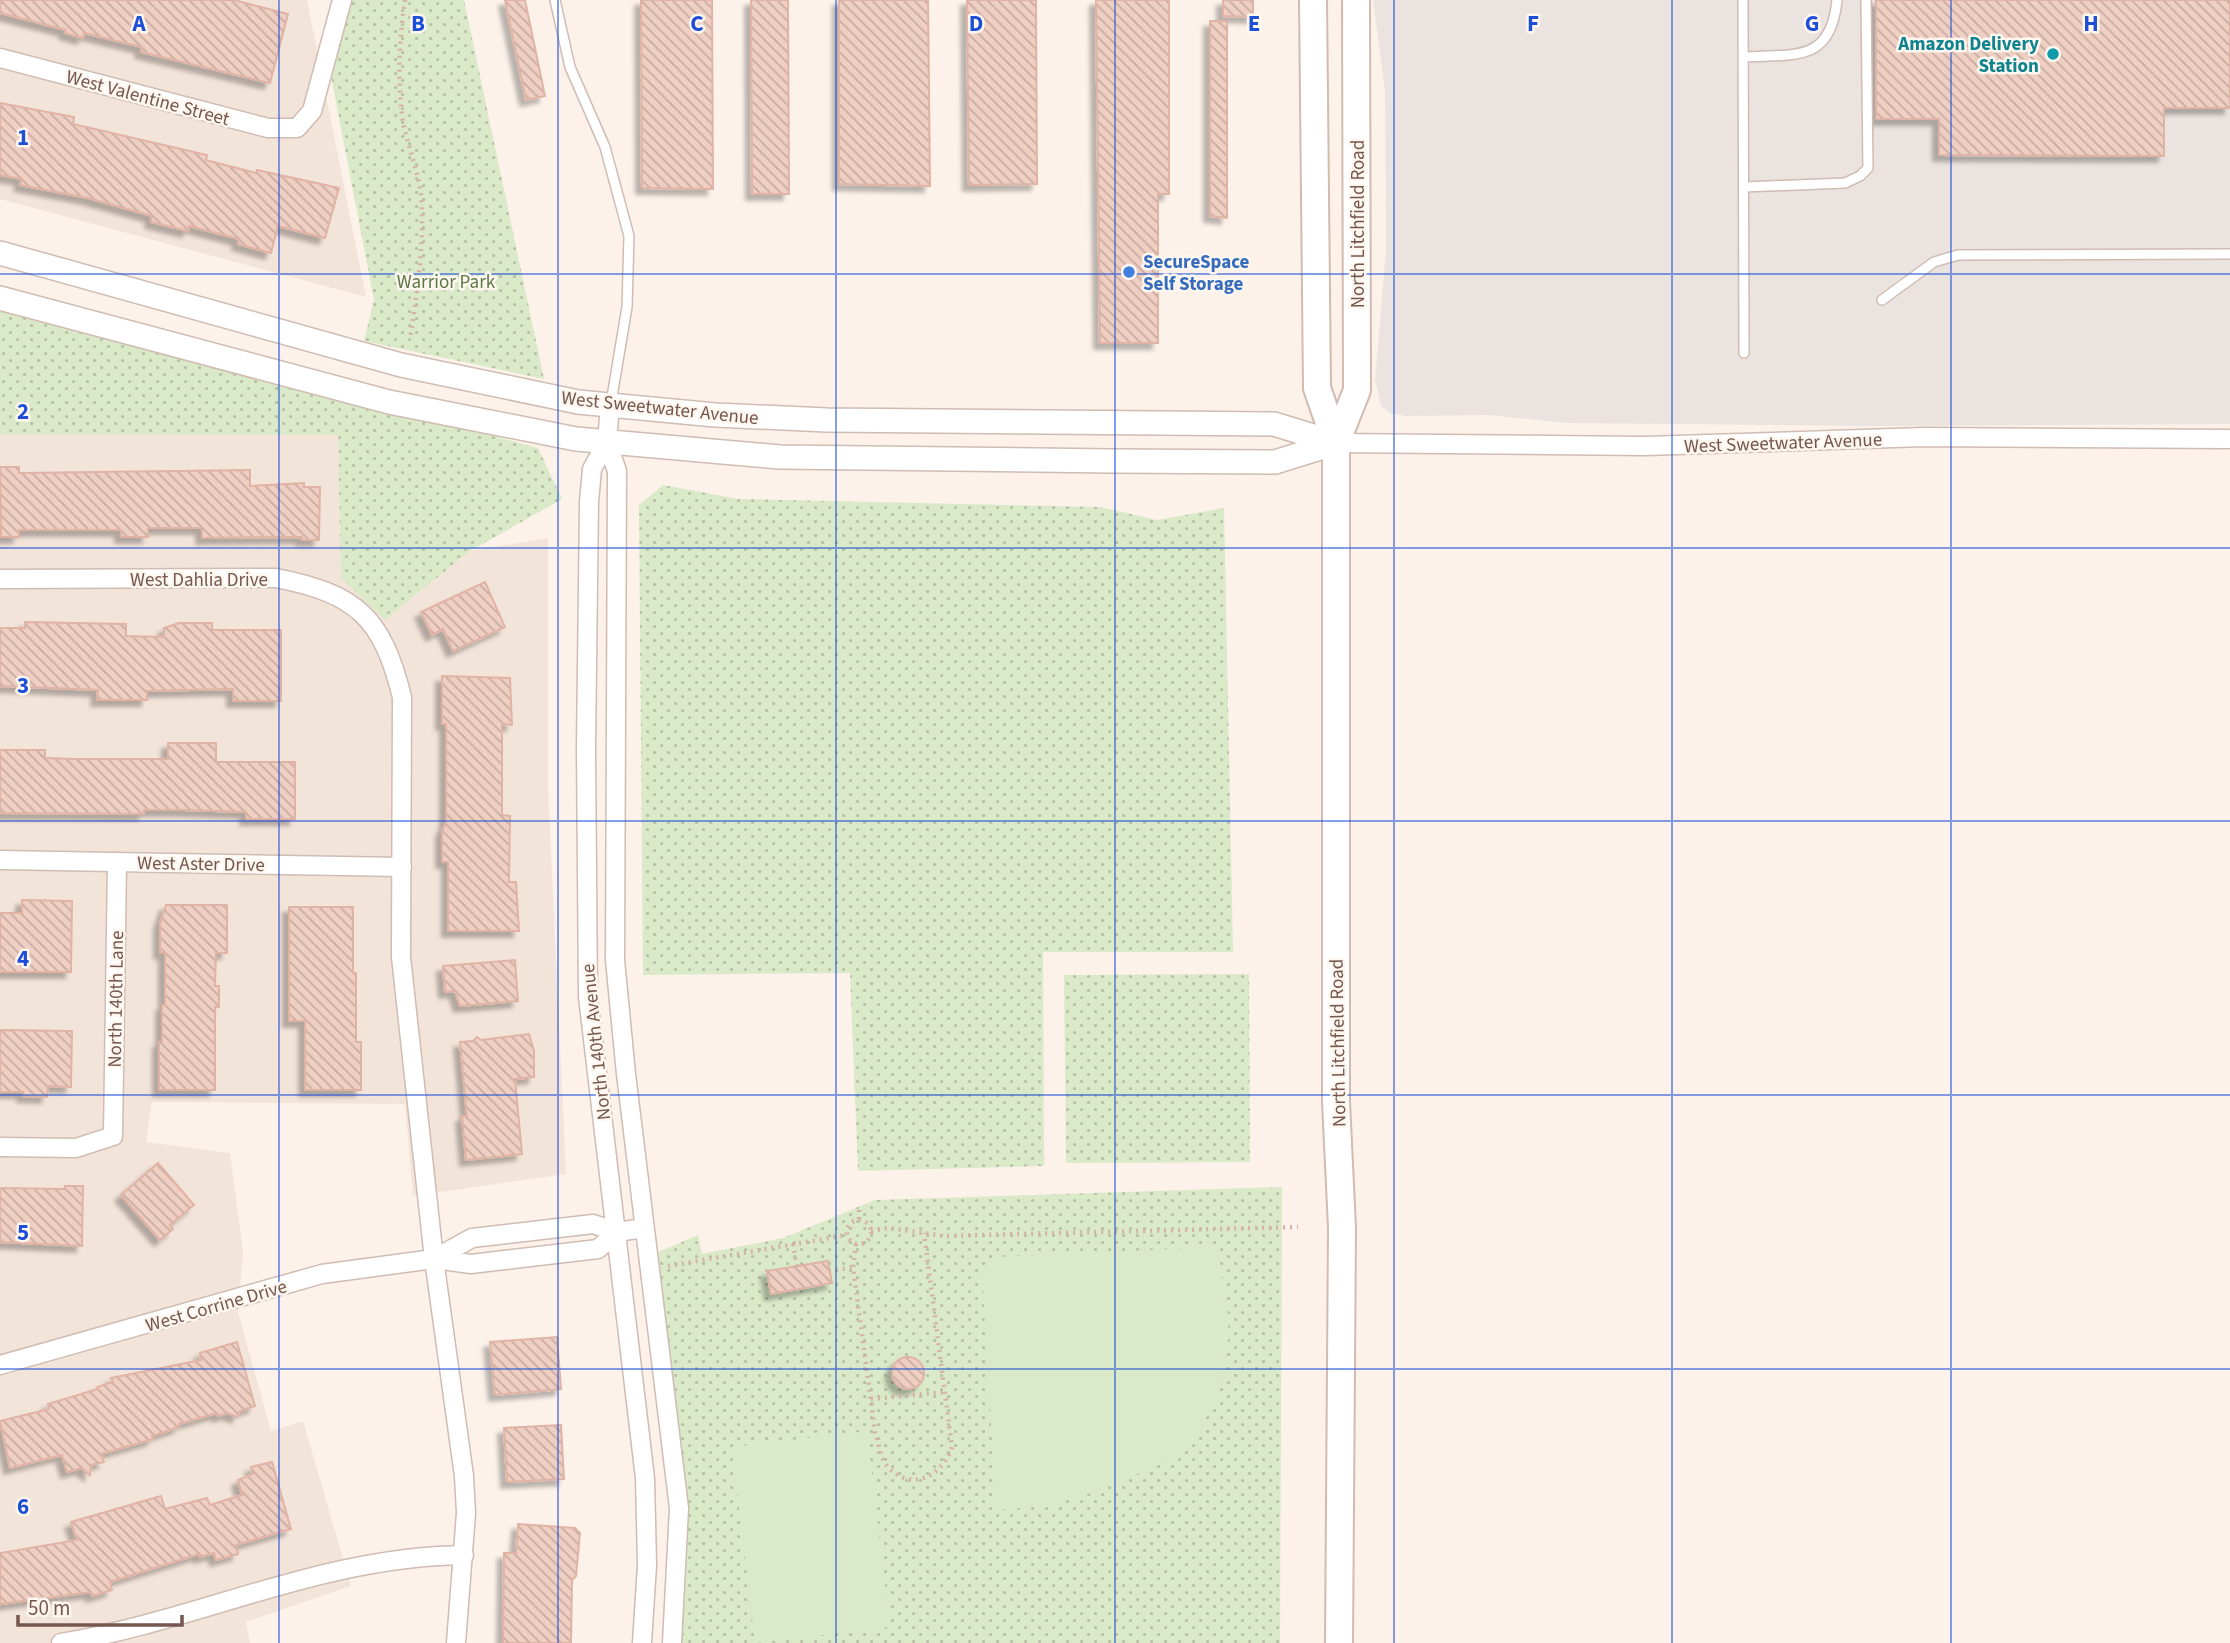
<svg xmlns="http://www.w3.org/2000/svg" width="2230" height="1643" viewBox="0 0 2230 1643" font-family="'Source Sans 3',sans-serif">
	<defs>
		<pattern id="grass-dots" width="8" height="8" patternUnits="userSpaceOnUse" patternTransform="scale(1.75)"><rect width="8" height="8" fill="#dae9c8"/><path d="M2 2h.1M6 6h.1" fill="none" stroke="#b5c0a5" stroke-width="1.8" stroke-linecap="round"/></pattern>
		<pattern id="building-back-hatch" width="6" height="6" patternUnits="userSpaceOnUse" patternTransform="scale(1.75)"><rect width="6" height="6" fill="#f0cfc3"/><path d="M-1 5l2 2M0 0l6 6M5-1l2 2" fill="none" stroke="#c7aba1"/></pattern>
		<filter id="shadow"><feDropShadow dx="-6" dy="6" stdDeviation="2" flood-color="#0004"/></filter>
	</defs>
	<rect width="100%" height="100%" fill="#fcf2ea"/>
	<g fill="#f3e4d9">
		<path d="M0 0H307L366 297 0 199Z"/>
		<path d="M0 434 338 435 341 578 385 620 470 551 548 538V788L566 1174 413 1196 405 1104 152 1102 146 1142 230 1153 243 1252 238 1312 271 1431 303 1421 351 1586 246 1622 250 1643H0Z"/>
	</g>
	<path fill="#ebe3df" d="M1373 0H2230V424L1869 426 1567 423 1488 415 1405 416 1390 413 1381 406 1375 380 1386 250 1385 91Z"/>
	<g fill="url(#grass-dots)">
		<path d="M352 0H464L544 379 364 341 374 300 331 76Z"/>
		<path d="M0 306 538 448 562 499 470 551 385 620 341 578 338 435 0 434Z"/>
		<path d="M663 485 738 499 1100 507 1157 520 1224 508 1233 952H1043L1044 1166 858 1171 850 973 643 975 639 505Z"/>
		<path d="M1249 974 1250 1162 1066 1163 1064 975Z"/>
		<path d="M1282 1187 1280 1643H677L682 1582 654 1254 698 1235 702 1254 783 1238 875 1200Z"/>
	</g>
	<g fill="#dae9c8">
		<path d="M1213 1247C1239 1315 1234 1396 1182 1451 1175 1458 1162 1462 1154 1466 1105 1491 1052 1510 996 1509L982 1272 997 1257Z"/>
		<path d="M867 1431 890 1627 755 1643 732 1447Z"/>
	</g>
	<g fill="url(#building-back-hatch)" stroke="#e1b3a4" stroke-width="2" filter="url(#shadow)">
		<path d="M0 0H234L288 14 270 83 141 52 142 47 84 33 83 38 65 33 66 30 0 13Z"/>
		<path d="M505 0H525L545 96 526 100Z"/>
		<path d="M641 0H712L713 189 642 188Z"/>
		<path d="M751 0H788L789 194H752Z"/>
		<path d="M839 0H928L930 186 839 184Z"/>
		<path d="M967 0H1036L1037 184 969 185Z"/>
		<path d="M1096 0H1169V194H1158V343H1100Z"/>
		<path d="M1223 0H1253V17L1223 16Z"/>
		<path d="M1876 0H2230V108H2164V156L1939 155V119H1876Z"/>
		<path d="M1210 21H1227V218L1210 216Z"/>
		<path d="M0 103 74 117 73 124 207 155 206 160 256 173 257 170 339 188 325 238 278 226 271 253 238 244 239 239 189 226 188 231 151 222 152 216 88 198 20 185 22 179 0 175Z"/>
		<path d="M0 467H19V473L250 470V486L304 483V487H320L319 540H302V537L202 538V528H148V537H121V530H19V537H1Z"/>
		<path d="M485 582 505 627 453 651 443 629 432 635 421 612Z"/>
		<path d="M25 622 126 624V636L164 637V628L179 623H212V630H281V701H233V689L147 691V700H97L98 690 0 686V628H25Z"/>
		<path d="M442 676 510 678 512 725 502 724V815L510 816 509 882H516L519 931H448V862H442V832L446 822V724H442Z"/>
		<path d="M168 743H216V762H295V819H246V812L184 810H144V814L0 813V750H45V758L75 759H168Z"/>
		<path d="M22 900 72 901 71 972H0V913H22Z"/>
		<path d="M166 905H227V953H216L215 986H219V1007H215V1090H159V1042H162V1005H165V953H160V924Z"/>
		<path d="M289 907H353V973H356V1042H361V1090H305V1021H289Z"/>
		<path d="M515 960 518 1001 460 1006 455 991 445 992 443 966Z"/>
		<path d="M0 1030 72 1031 71 1087 48 1086 47 1097 23 1096V1092H0Z"/>
		<path d="M529 1034 534 1051V1077L515 1079 522 1154 466 1160 462 1116H467L460 1042 473 1041 477 1037 481 1040Z"/>
		<path d="M158 1163 194 1205 170 1225 173 1229 160 1240 121 1195Z"/>
		<path d="M65 1186H83L82 1246 0 1242V1188L65 1189Z"/>
		<path d="M828 1261 832 1283 771 1294 767 1271Z"/>
		<path d="M557 1337 561 1389 495 1395 490 1342Z"/>
		<path d="M237 1342 255 1406 240 1411 237 1417 228 1413 218 1416 217 1413 179 1424V1427L152 1436 153 1439 101 1454 104 1462 91 1465 90 1475 81 1468 67 1472 62 1455 10 1468 0 1421 49 1409 48 1404 98 1389 97 1387 113 1382 111 1378 201 1360 200 1353Z"/>
		<circle cx="908" cy="1373" r="16"/>
		<path d="M561 1425 564 1479 507 1482 504 1428Z"/>
		<path d="M272 1462 291 1529 236 1545 238 1554 216 1560 214 1553 200 1557 199 1554 110 1582 112 1590 92 1596 91 1592 0 1604V1553L77 1540 71 1522 161 1496 165 1509 207 1498 210 1505 242 1495 238 1480 253 1474 251 1467Z"/>
		<path d="M518 1524 575 1528 580 1533 576 1576 572 1580 571 1643H503L504 1553H516Z"/>
	</g>
	<g fill="none" stroke-linecap="round" stroke-linejoin="round">
		<g stroke="#cfbcb2" stroke-width="12">
			<g id="service">
				<path d="M555 0 570 67 605 147 629 236 627 307 611 403"/>
				<path d="M1743 0 1744 353"/>
				<path d="M1744 57C1795 54 1831 63 1837 0"/>
				<path d="M1744 187 1845 183 1860 176 1868 168 1866 0"/>
				<path d="M1882 300 1934 262 1958 255 2230 254"/>
			</g>
		</g>
		<g stroke="#cfbcb2" stroke-width="21">
			<g id="minor">
				<path d="M0 58 268 128H297L312 111 342 0"/>
				<path d="M610 405 607 442 592 469 589 502 586 748 588 997 645 1478 647 1565 642 1643"/>
				<path d="M607 442 617 471 615 960 626 1074 679 1508 672 1643"/>
				<path d="M1336 443 1645 446 1924 437 2230 439"/>
				<path d="M0 579 276 578C357 594 382 617 402 697L401 957 434 1259 464 1476 466 1513 456 1643"/>
				<path d="M0 860 402 867"/>
				<path d="M0 1147 76 1148 113 1136 117 862"/>
				<path d="M434 1259 472 1238 593 1224 617 1232 644 1228"/>
				<path d="M0 1365 322 1274 434 1259 471 1264 598 1249 617 1232"/>
				<path d="M61 1643C200 1620 319 1557 464 1555"/>
			</g>
		</g>
		<g stroke="#cfbcb2" stroke-width="26">
			<g id="tertiary">
				<path d="M0 253 401 365 578 402 715 415 827 420 1274 424 1336 443"/>
				<path d="M0 298 389 402 576 439 780 457 1112 461 1275 462 1336 443"/>
			</g>
		</g>
		<g stroke="#d2bbb0" stroke-width="30">
			<g id="secondary">
				<path d="M1313 0 1317 388 1336 443V1101L1342 1228 1339 1643"/>
				<path d="M1336 443 1357 390 1356 0"/>
			</g>
		</g>
		<g stroke="#d5b2a6" stroke-width="4.5" stroke-dasharray="2 5" stroke-linecap="butt">
			<path d="M405 0C399 40 397 81 403 122 408 147 418 170 421 195 425 241 417 293 410 339"/>
			<path d="M859 1210V1220"/>
			<circle cx="859" cy="1232" r="12"/>
			<path d="M871 1231 888 1228 943 1236 1298 1227"/>
			<path d="M793 1244 797 1266"/>
			<path d="M856 1244 853 1267 875 1432C879 1444 880 1459 889 1468 914 1493 943 1474 952 1447L924 1233"/>
			<path d="M668 1266 847 1235"/>
			<path d="M829 1271 853 1267"/>
			<path d="M871 1399 946 1392"/>
		</g>
		<use href="#service" stroke="#fff" stroke-width="9"/>
		<use href="#minor" stroke="#fff" stroke-width="18"/>
		<use href="#tertiary" stroke="#fff" stroke-width="23"/>
		<use href="#secondary" stroke="#fff" stroke-width="26"/>
	</g>
	<path fill="none" stroke="#1d4ed8" stroke-width="2" stroke-opacity="0.55" d="M279 0V1643M558 0V1643M836 0V1643M1115 0V1643M1394 0V1643M1672 0V1643M1951 0V1643M0 274H2230M0 548H2230M0 821H2230M0 1095H2230M0 1369H2230"/>
	<circle fill="#0f9aa8" stroke="#fef7f0" stroke-width="2.5" cx="2053" cy="54" r="7"/>
	<circle fill="#3f7fe0" stroke="#fef7f0" stroke-width="2.5" cx="1129" cy="272" r="7"/>
	<g text-anchor="middle" stroke-width="5" stroke-linejoin="round" paint-order="stroke">
		<g font-size="19" font-weight="bold" fill="#0d838f" stroke="#fef7f0" text-anchor="end">
			<text x="2039" y="50">Amazon Delivery<tspan x="2039" dy="22">Station</tspan></text>
		</g>
		<g font-size="19" fill="#75574e" stroke="#fef7f0">
			<text transform="translate(148 97) rotate(15)" y="7">West Valentine Street</text>
			<text transform="translate(1357 224) rotate(-90)" y="7">North Litchfield Road</text>
			<text transform="translate(660 407) rotate(6)" y="7">West Sweetwater Avenue</text>
			<text transform="translate(1783 442) rotate(-2)" y="7">West Sweetwater Avenue</text>
			<text x="199" y="586">West Dahlia Drive</text>
			<text transform="translate(201 863) rotate(1)" y="7">West Aster Drive</text>
			<text transform="translate(115 999) rotate(-89)" y="7">North 140th Lane</text>
			<text transform="translate(595 1042) rotate(-96)" y="7">North 140th Avenue</text>
			<text transform="translate(1337 1043) rotate(-91)" y="7">North Litchfield Road</text>
			<text transform="translate(216 1305) rotate(-16)" y="7">West Corrine Drive</text>
		</g>
		<g font-size="19" font-weight="bold" fill="#366cbe" stroke="#fef7f0" text-anchor="start">
			<text x="1143" y="268">SecureSpace<tspan x="1143" dy="22">Self Storage</tspan></text>
		</g>
		<g font-size="19" fill="#5d7a46" stroke="#fef7f0">
			<text x="446" y="288">Warrior Park</text>
		</g>
	</g>
	<g font-size="23" text-anchor="middle" font-weight="bold" fill="#1d4ed8" stroke="#fef7f0" stroke-width="5" stroke-linejoin="round" paint-order="stroke">
		<text x="139" y="31">A</text>
		<text x="418" y="31">B</text>
		<text x="697" y="31">C</text>
		<text x="976" y="31">D</text>
		<text x="1254" y="31">E</text>
		<text x="1533" y="31">F</text>
		<text x="1812" y="31">G</text>
		<text x="2091" y="31">H</text>
		<text x="23" y="145">1</text>
		<text x="23" y="419">2</text>
		<text x="23" y="693">3</text>
		<text x="23" y="966">4</text>
		<text x="23" y="1240">5</text>
		<text x="23" y="1514">6</text>
	</g>
	<path d="M18 1615v10h164v-10" fill="none" stroke="#75574e" stroke-width="3.5"/>
	<text x="28" y="1615" font-size="21" fill="#75574e" stroke="#fef7f0" stroke-width="5" paint-order="stroke">50 m</text>
</svg>
